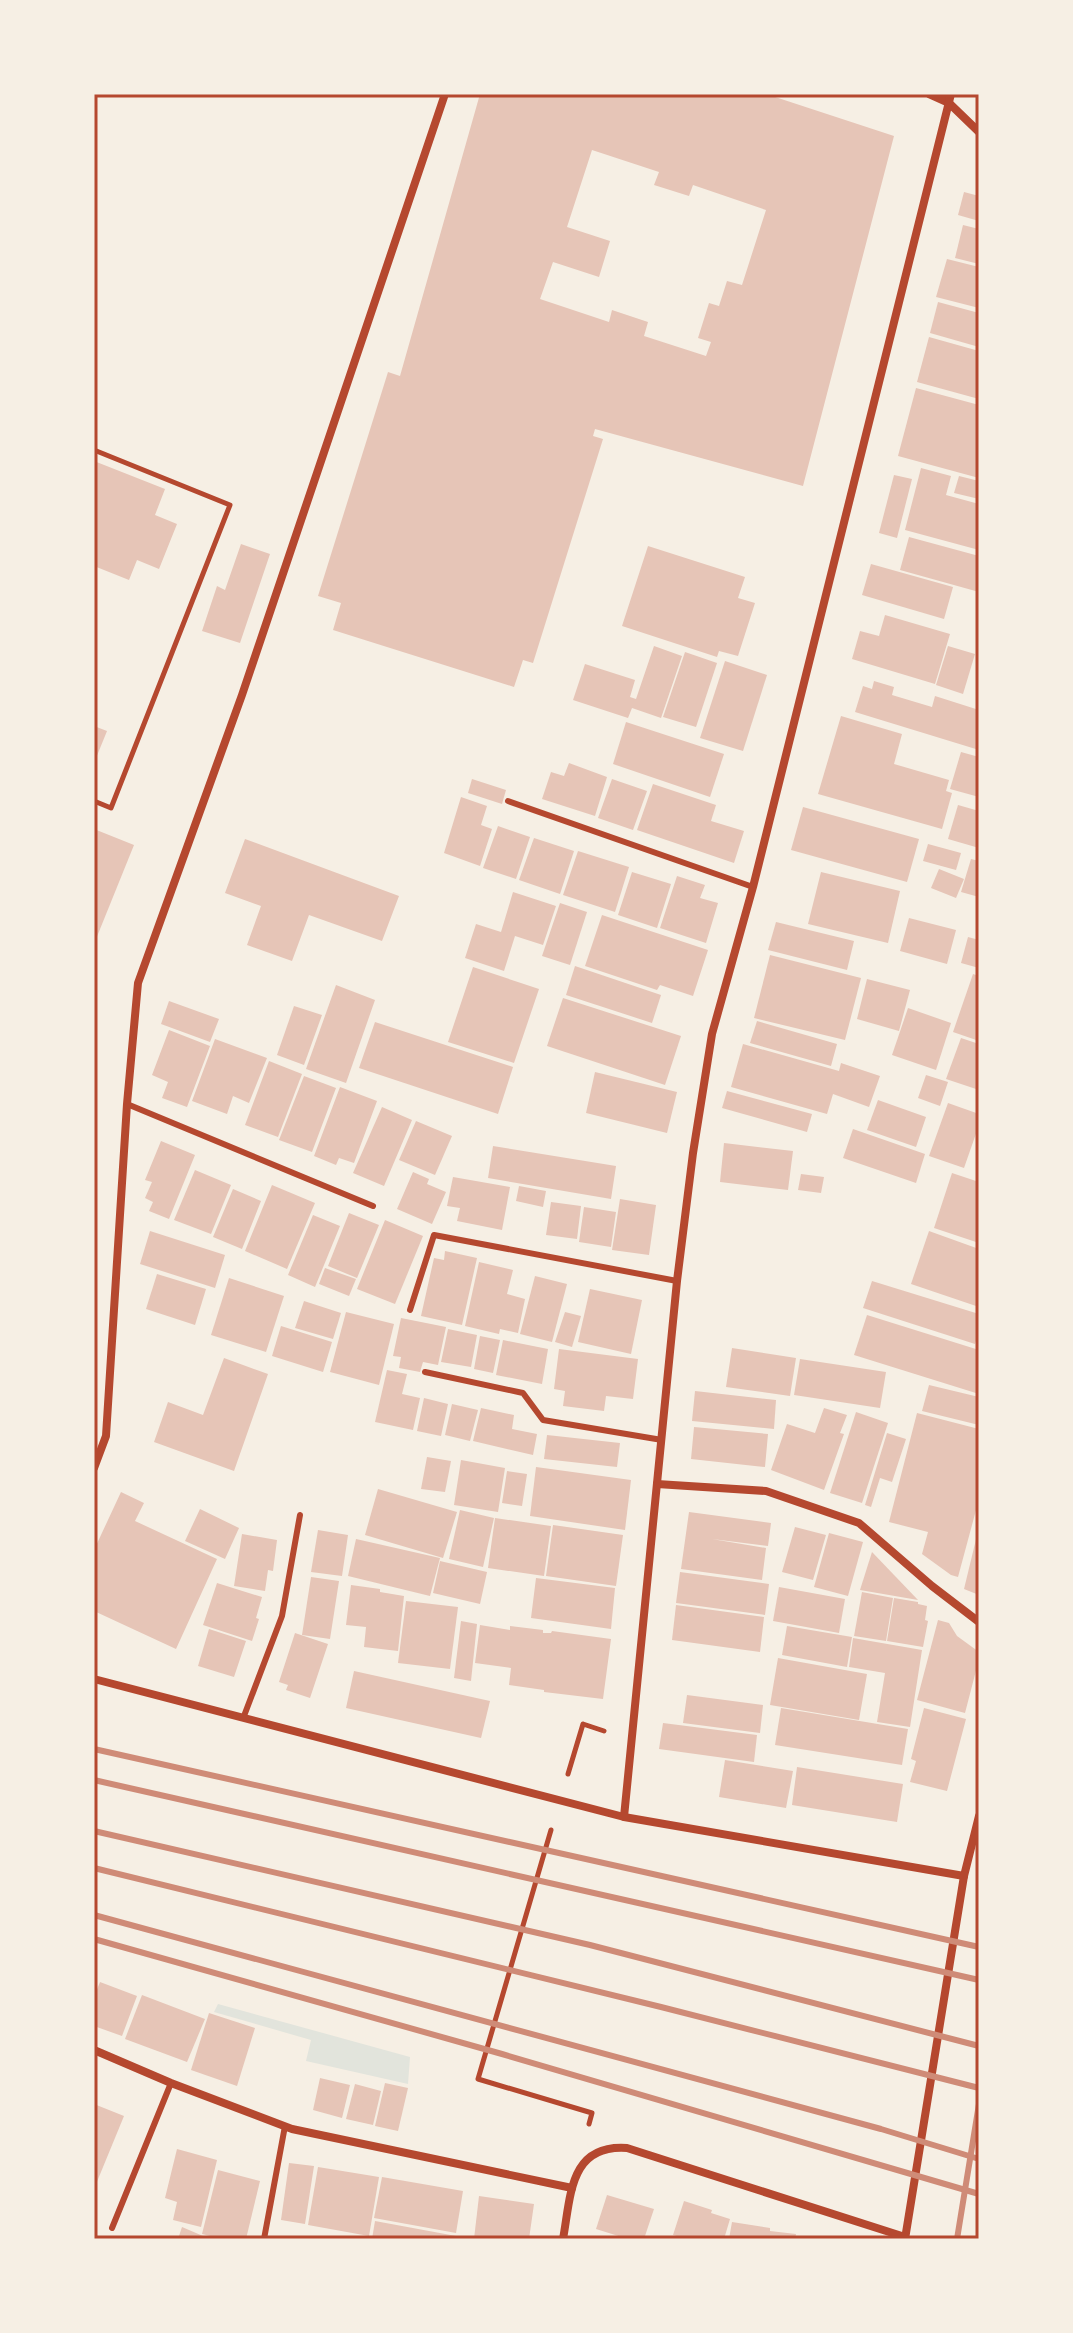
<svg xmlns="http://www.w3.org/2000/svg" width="1073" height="2333" viewBox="0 0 1073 2333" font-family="Montserrat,sans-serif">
	<rect width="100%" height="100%" fill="#f6efe4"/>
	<path fill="#e2e4dc" d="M218 2004 410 2057 408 2084 306 2061 311 2040 214 2012Z"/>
	<g fill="#e6c5b7" fill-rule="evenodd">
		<path d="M480 94H766L894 136 803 486 595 429 593 436 603 439 533 663 523 660 514 687 333 630 341 603 318 596 388 372 400 376ZM592 150 659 172 654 185 689 196 693 185 766 210 742 285 727 281 719 306 709 303 698 338 711 342 706 356 644 336 648 322 612 310 609 322 540 299 553 262 599 277 610 241 567 227Z"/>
		<path d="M964 192 979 196V221L958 215Z"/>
		<path d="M963 225 979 229V264L955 258Z"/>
		<path d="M947 259 979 267V308L936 297Z"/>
		<path d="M938 302 979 313V347L930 333Z"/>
		<path d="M929 337 979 351V399L917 382Z"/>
		<path d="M916 388 979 405V478L898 456Z"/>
		<path d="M94 461 165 489 155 515 177 524 159 569 137 560 129 580 94 566Z"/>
		<path d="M921 468 951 476 946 495 979 504V550L905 530Z"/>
		<path d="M894 475 912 479 897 538 879 533Z"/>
		<path d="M959 476 979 481V499L954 493Z"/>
		<path d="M909 537 979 556V592L900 570Z"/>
		<path d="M241 544 270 554 240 643 202 631 217 586 225 590Z"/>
		<path d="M648 546 745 577 738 598 755 603 738 656 719 651 717 657 622 626Z"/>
		<path d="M871 564 953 587 944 619 862 595Z"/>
		<path d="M885 615 950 634 935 684 852 659 860 631 879 636Z"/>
		<path d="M654 646 682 656 661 718 632 708 628 718 573 700 585 664 635 680 630 697 636 699Z"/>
		<path d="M948 646 975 654 963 694 936 685Z"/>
		<path d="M685 652 717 663 696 727 663 717Z"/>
		<path d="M725 661 767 675 743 751 700 738Z"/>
		<path d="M874 681 894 687 892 695 932 707 935 696 979 710V750L855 712 863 686 872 689Z"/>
		<path d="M841 716 902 734 894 764 949 780 946 791 952 793 942 829 818 794Z"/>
		<path d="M626 722 724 754 710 797 613 764Z"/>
		<path d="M94 726 107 731 94 763Z"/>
		<path d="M961 752 979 757V797L950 789Z"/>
		<path d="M569 763 607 777 595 816 542 799 551 772 564 776Z"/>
		<path d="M472 779 506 790 502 804 468 793Z"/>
		<path d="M612 779 647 791 633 830 598 818Z"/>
		<path d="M653 784 716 805 711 821 744 831 734 863 637 830Z"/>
		<path d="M461 797 487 806 481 825 492 829 480 866 444 853Z"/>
		<path d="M958 805 979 811V848L948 839Z"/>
		<path d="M803 807 919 839 907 882 791 850Z"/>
		<path d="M498 826 530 837 516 879 483 868Z"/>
		<path d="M94 829 134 845 94 944Z"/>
		<path d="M534 838 574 851 560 894 519 880Z"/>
		<path d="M245 839 399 896 382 941 309 915 292 961 247 945 261 906 225 893Z"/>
		<path d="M928 844 961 853 956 870 923 861Z"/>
		<path d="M578 851 629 867 615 912 563 895Z"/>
		<path d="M971 859 979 861V897L961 892Z"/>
		<path d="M939 869 964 879 956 898 931 888Z"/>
		<path d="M632 872 671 884 657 928 618 915Z"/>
		<path d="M821 872 900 891 888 943 808 924Z"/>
		<path d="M677 876 705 885 700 898 718 903 706 943 660 928Z"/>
		<path d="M513 892 556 906 543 945 515 936 504 971 465 958 476 924 501 932Z"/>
		<path d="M560 903 587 912 570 965 542 956Z"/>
		<path d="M602 915 708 950 693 996 660 985 657 990 585 966Z"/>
		<path d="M909 918 956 930 947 964 900 951Z"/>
		<path d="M776 922 854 941 847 970 768 950Z"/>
		<path d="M968 937 979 940V968L961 963Z"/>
		<path d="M770 955 861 978 845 1040 754 1018Z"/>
		<path d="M575 966 661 995 652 1023 566 995Z"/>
		<path d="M473 967 539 989 514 1063 448 1042Z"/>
		<path d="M973 974 979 976V1041L953 1032Z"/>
		<path d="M867 979 910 990 899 1031 857 1019Z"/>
		<path d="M336 985 375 1000 346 1083 306 1069Z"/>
		<path d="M563 998 681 1036 665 1085 547 1046Z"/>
		<path d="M169 1001 219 1019 210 1042 161 1024Z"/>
		<path d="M294 1006 322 1015 304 1065 277 1055Z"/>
		<path d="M908 1008 951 1023 936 1070 892 1055Z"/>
		<path d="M757 1021 837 1044 831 1066 750 1043Z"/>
		<path d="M375 1022 513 1067 498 1114 359 1068Z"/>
		<path d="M169 1030 210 1046 187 1107 162 1098 168 1082 152 1075Z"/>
		<path d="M961 1038 979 1044V1090L946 1079Z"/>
		<path d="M215 1039 267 1058 249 1103 233 1096 227 1114 192 1101Z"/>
		<path d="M743 1044 839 1071 841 1063 880 1076 869 1107 833 1094 827 1114 731 1087Z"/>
		<path d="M269 1061 302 1074 278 1137 245 1125Z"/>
		<path d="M595 1072 677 1092 667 1133 586 1113Z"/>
		<path d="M926 1075 948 1082 940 1106 918 1098Z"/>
		<path d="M304 1076 336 1088 312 1152 279 1140Z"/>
		<path d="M340 1087 377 1101 354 1163 339 1158 336 1165 314 1156Z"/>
		<path d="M727 1091 812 1114 807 1132 722 1108Z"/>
		<path d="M878 1100 926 1117 916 1147 867 1130Z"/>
		<path d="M948 1103 979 1114V1125L964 1168 929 1156Z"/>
		<path d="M382 1107 412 1120 384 1186 353 1173Z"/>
		<path d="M416 1121 452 1136 435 1175 399 1160Z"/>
		<path d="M853 1129 925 1154 916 1183 843 1158Z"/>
		<path d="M161 1141 195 1155 169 1219 149 1211 153 1202 145 1198 152 1182 145 1180Z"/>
		<path d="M724 1143 793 1151 788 1190 720 1182Z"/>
		<path d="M493 1146 616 1166 611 1199 488 1178Z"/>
		<path d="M195 1170 231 1185 211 1234 174 1220Z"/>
		<path d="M413 1172 429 1179 427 1184 446 1192 432 1224 397 1209Z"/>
		<path d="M952 1173 979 1182V1243L934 1228Z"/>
		<path d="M801 1174 824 1177 821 1193 798 1190Z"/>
		<path d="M453 1177 510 1187 502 1230 457 1221 460 1208 447 1206Z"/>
		<path d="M272 1185 315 1203 287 1269 245 1251Z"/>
		<path d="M519 1186 546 1191 543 1207 516 1201Z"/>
		<path d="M233 1189 261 1201 242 1249 213 1237Z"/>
		<path d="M620 1199 656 1205 649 1255 612 1250Z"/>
		<path d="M551 1202 581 1206 577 1239 546 1235Z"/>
		<path d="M584 1207 616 1212 611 1247 579 1242Z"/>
		<path d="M349 1213 379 1225 357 1278 328 1266Z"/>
		<path d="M313 1215 340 1226 315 1287 288 1275Z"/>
		<path d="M385 1220 423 1236 395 1304 357 1289Z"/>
		<path d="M150 1231 225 1255 215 1288 140 1264Z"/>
		<path d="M929 1231 979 1249V1307L911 1284Z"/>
		<path d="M445 1251 477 1258 462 1325 421 1316 434 1258 444 1260Z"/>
		<path d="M479 1262 513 1270 507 1294 525 1299 518 1333 500 1329 499 1334 465 1326Z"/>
		<path d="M325 1268 356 1279 349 1296 319 1284Z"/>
		<path d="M157 1274 206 1289 195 1325 146 1309Z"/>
		<path d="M535 1276 567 1284 552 1342 520 1334Z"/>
		<path d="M229 1278 284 1296 266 1352 211 1335Z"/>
		<path d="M872 1281 979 1314V1331L975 1344 863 1308Z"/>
		<path d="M590 1289 642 1300 631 1354 578 1342Z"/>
		<path d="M304 1301 341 1313 333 1339 295 1328Z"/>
		<path d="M346 1312 394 1324 379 1385 330 1372Z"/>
		<path d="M565 1312 581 1316 572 1347 555 1342Z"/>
		<path d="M867 1315 979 1350V1394L854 1355Z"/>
		<path d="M401 1318 446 1327 438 1365 423 1362 420 1372 399 1368 401 1357 393 1356Z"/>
		<path d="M281 1326 332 1342 323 1372 272 1356Z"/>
		<path d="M448 1329 477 1335 471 1367 441 1362Z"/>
		<path d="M480 1336 500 1340 493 1373 474 1369Z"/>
		<path d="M503 1340 548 1349 542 1384 496 1375Z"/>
		<path d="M732 1348 796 1358 790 1396 726 1387Z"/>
		<path d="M559 1349 638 1359 633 1399 606 1396 604 1411 563 1406 565 1391 554 1389Z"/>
		<path d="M224 1358 268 1374 234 1471 154 1442 168 1402 203 1415Z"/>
		<path d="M800 1359 886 1372 880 1408 794 1395Z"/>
		<path d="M387 1370 407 1374 402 1394 420 1398 413 1430 375 1422Z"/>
		<path d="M929 1385 979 1397V1425L922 1411Z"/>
		<path d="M695 1391 776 1400 774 1429 692 1421Z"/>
		<path d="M424 1398 448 1404 441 1436 417 1431Z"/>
		<path d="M452 1404 478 1410 470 1441 445 1435Z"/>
		<path d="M481 1408 514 1415 512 1429 537 1434 533 1455 473 1441Z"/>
		<path d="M824 1408 847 1415 840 1433 844 1434 824 1490 771 1470 787 1424 815 1433Z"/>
		<path d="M856 1412 888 1423 862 1503 830 1493Z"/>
		<path d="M917 1413 979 1429V1499L958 1577 951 1575 922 1554 928 1532 889 1522Z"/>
		<path d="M694 1427 768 1434 765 1467 691 1459Z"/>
		<path d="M887 1433 906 1439 892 1482 880 1478 871 1507 865 1505Z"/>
		<path d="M547 1435 620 1443 617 1467 544 1459Z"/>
		<path d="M427 1457 451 1461 445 1492 421 1489Z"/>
		<path d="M461 1460 505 1468 498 1512 454 1505Z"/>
		<path d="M536 1467 631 1480 625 1530 530 1516Z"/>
		<path d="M507 1471 527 1474 522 1506 502 1503Z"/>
		<path d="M378 1489 457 1512 443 1558 365 1535Z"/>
		<path d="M121 1492 144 1503 135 1521 217 1559 176 1649 94 1611V1550Z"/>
		<path d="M200 1509 239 1528 225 1559 185 1541Z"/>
		<path d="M460 1510 494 1518 483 1567 449 1559Z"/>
		<path d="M689 1512 771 1523 768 1546 712 1539 766 1548 762 1580 681 1569Z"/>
		<path d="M495 1518 551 1526 544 1576 488 1568Z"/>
		<path d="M553 1525 623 1535 616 1586 546 1576Z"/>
		<path d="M795 1527 826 1535 813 1580 782 1572Z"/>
		<path d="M318 1530 348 1535 342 1576 311 1572Z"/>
		<path d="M978 1531H979V1595L964 1589Z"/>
		<path d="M829 1533 863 1542 848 1596 814 1587Z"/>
		<path d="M242 1534 277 1540 273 1571 268 1570 265 1591 234 1586Z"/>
		<path d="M356 1539 440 1558 430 1596 348 1576Z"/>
		<path d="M872 1552 918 1600 860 1590Z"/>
		<path d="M440 1561 487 1572 480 1604 433 1593Z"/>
		<path d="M680 1572 769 1584 765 1615 676 1603Z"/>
		<path d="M311 1577 339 1581 330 1639 302 1635Z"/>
		<path d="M536 1578 615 1588 611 1629 531 1618Z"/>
		<path d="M217 1583 262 1597 256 1618 259 1619 252 1641 203 1625Z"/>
		<path d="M351 1585 380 1589V1592L404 1596 398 1651 364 1647 366 1627 346 1625Z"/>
		<path d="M779 1587 845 1599 839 1633 773 1621Z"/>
		<path d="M862 1592 893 1598 886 1641 854 1636Z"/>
		<path d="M894 1598 918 1602V1604L927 1606 925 1620 928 1621 923 1647 887 1641Z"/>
		<path d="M406 1601 458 1607 450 1669 398 1663Z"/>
		<path d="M676 1605 764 1617 760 1652 672 1640Z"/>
		<path d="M938 1620 949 1623 957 1636 979 1652V1659L965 1713 917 1700Z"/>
		<path d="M461 1621 477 1624 471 1681 454 1678Z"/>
		<path d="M480 1625 510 1630V1626L543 1630V1633H551L552 1631 611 1639 603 1699 544 1692V1690L509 1685 511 1668 475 1663Z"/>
		<path d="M787 1626 852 1637 847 1667 782 1655Z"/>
		<path d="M209 1629 246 1641 234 1677 198 1666Z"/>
		<path d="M295 1633 328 1644 310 1698 286 1690 288 1685 279 1682Z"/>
		<path d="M853 1638 922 1650 910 1727 877 1722 885 1673 849 1667Z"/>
		<path d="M778 1658 867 1674 859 1720 770 1705Z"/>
		<path d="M354 1671 490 1701 481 1738 346 1708Z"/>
		<path d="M687 1695 763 1705 760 1733 683 1723Z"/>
		<path d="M781 1708 908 1729 902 1765 775 1745Z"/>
		<path d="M924 1708 966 1719 947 1791 910 1782 916 1761 911 1759Z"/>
		<path d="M663 1723 757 1735 754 1762 659 1749Z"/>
		<path d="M725 1760 793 1771 786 1808 719 1797Z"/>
		<path d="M797 1767 903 1784 897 1822 792 1805Z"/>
		<path d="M100 1982 137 1996 122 2036 94 2026V1997Z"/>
		<path d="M142 1995 205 2019 187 2062 125 2039Z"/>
		<path d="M209 2013 255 2028 237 2086 191 2070Z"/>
		<path d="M320 2078 350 2085 342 2118 313 2110Z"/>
		<path d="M385 2083 408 2088 398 2131 375 2126Z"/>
		<path d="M355 2084 381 2091 373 2125 346 2119Z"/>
		<path d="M94 2104 124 2116 94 2189Z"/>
		<path d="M177 2149 217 2160 201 2227 173 2220 177 2202 165 2198Z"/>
		<path d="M289 2163 314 2166 305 2224 281 2220Z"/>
		<path d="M318 2167 379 2177 369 2236 308 2225Z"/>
		<path d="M218 2170 260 2181 246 2239H222L202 2234Z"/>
		<path d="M382 2177 463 2191 456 2233 374 2218Z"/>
		<path d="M607 2195 654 2209 644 2239H628L596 2229Z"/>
		<path d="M479 2196 534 2204 529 2239H474Z"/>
		<path d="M684 2201 712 2210 711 2213 730 2219 724 2239H688L673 2235Z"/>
		<path d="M375 2221 456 2236 455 2239H372Z"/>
		<path d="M732 2222 770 2228V2231L796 2234 795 2239H729Z"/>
		<path d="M182 2227 210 2239H178Z"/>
	</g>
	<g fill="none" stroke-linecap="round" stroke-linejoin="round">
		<g stroke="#b5482f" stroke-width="5">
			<path d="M94 450 230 505 111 808 94 801"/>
			<path d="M568 1774 583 1724 604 1731"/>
			<path d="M551 1830 478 2079 592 2113 589 2124"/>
		</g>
		<g stroke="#b5482f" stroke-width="6">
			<path d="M508 801 753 887"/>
			<path d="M127 1104 373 1206"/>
			<path d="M410 1310 434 1235 677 1281"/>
			<path d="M425 1372 523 1393 543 1420 662 1440"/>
			<path d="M244 1716 282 1616 300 1515"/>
			<path d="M112 2228 171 2083"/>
			<path d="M264 2239 285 2126"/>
		</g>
		<g stroke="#b5482f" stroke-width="8">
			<path d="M929 94 949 103 979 132"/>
			<path d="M94 1468 106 1436 127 1104 138 983 242 695 445 94"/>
			<path d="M657 1484 766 1491 859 1523 932 1586 979 1622"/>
			<path d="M94 1679 624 1817 964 1876"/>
			<path d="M624 1817 677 1281 693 1153 712 1034 753 887 951 94"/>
			<path d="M94 2050 171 2083 292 2129 572 2188"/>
			<path d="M563 2239C571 2196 569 2144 627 2148L905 2237"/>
			<path d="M905 2239 964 1876 979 1816"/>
		</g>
		<g stroke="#cf8b77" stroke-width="6">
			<path d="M94 1749 979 1947"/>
			<path d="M94 1780 979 1980"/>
			<path d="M94 1831 590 1945 979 2046"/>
			<path d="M94 1868 661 2007 979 2088"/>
			<path d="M94 1915 881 2129 979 2159"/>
			<path d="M94 1939 502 2054 979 2194"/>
			<path d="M957 2239 979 2104"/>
		</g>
	</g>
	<rect width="1073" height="2333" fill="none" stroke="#f6efe4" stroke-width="192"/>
	<rect x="96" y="96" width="881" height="2141" fill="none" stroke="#b5482f" stroke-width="3"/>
</svg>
